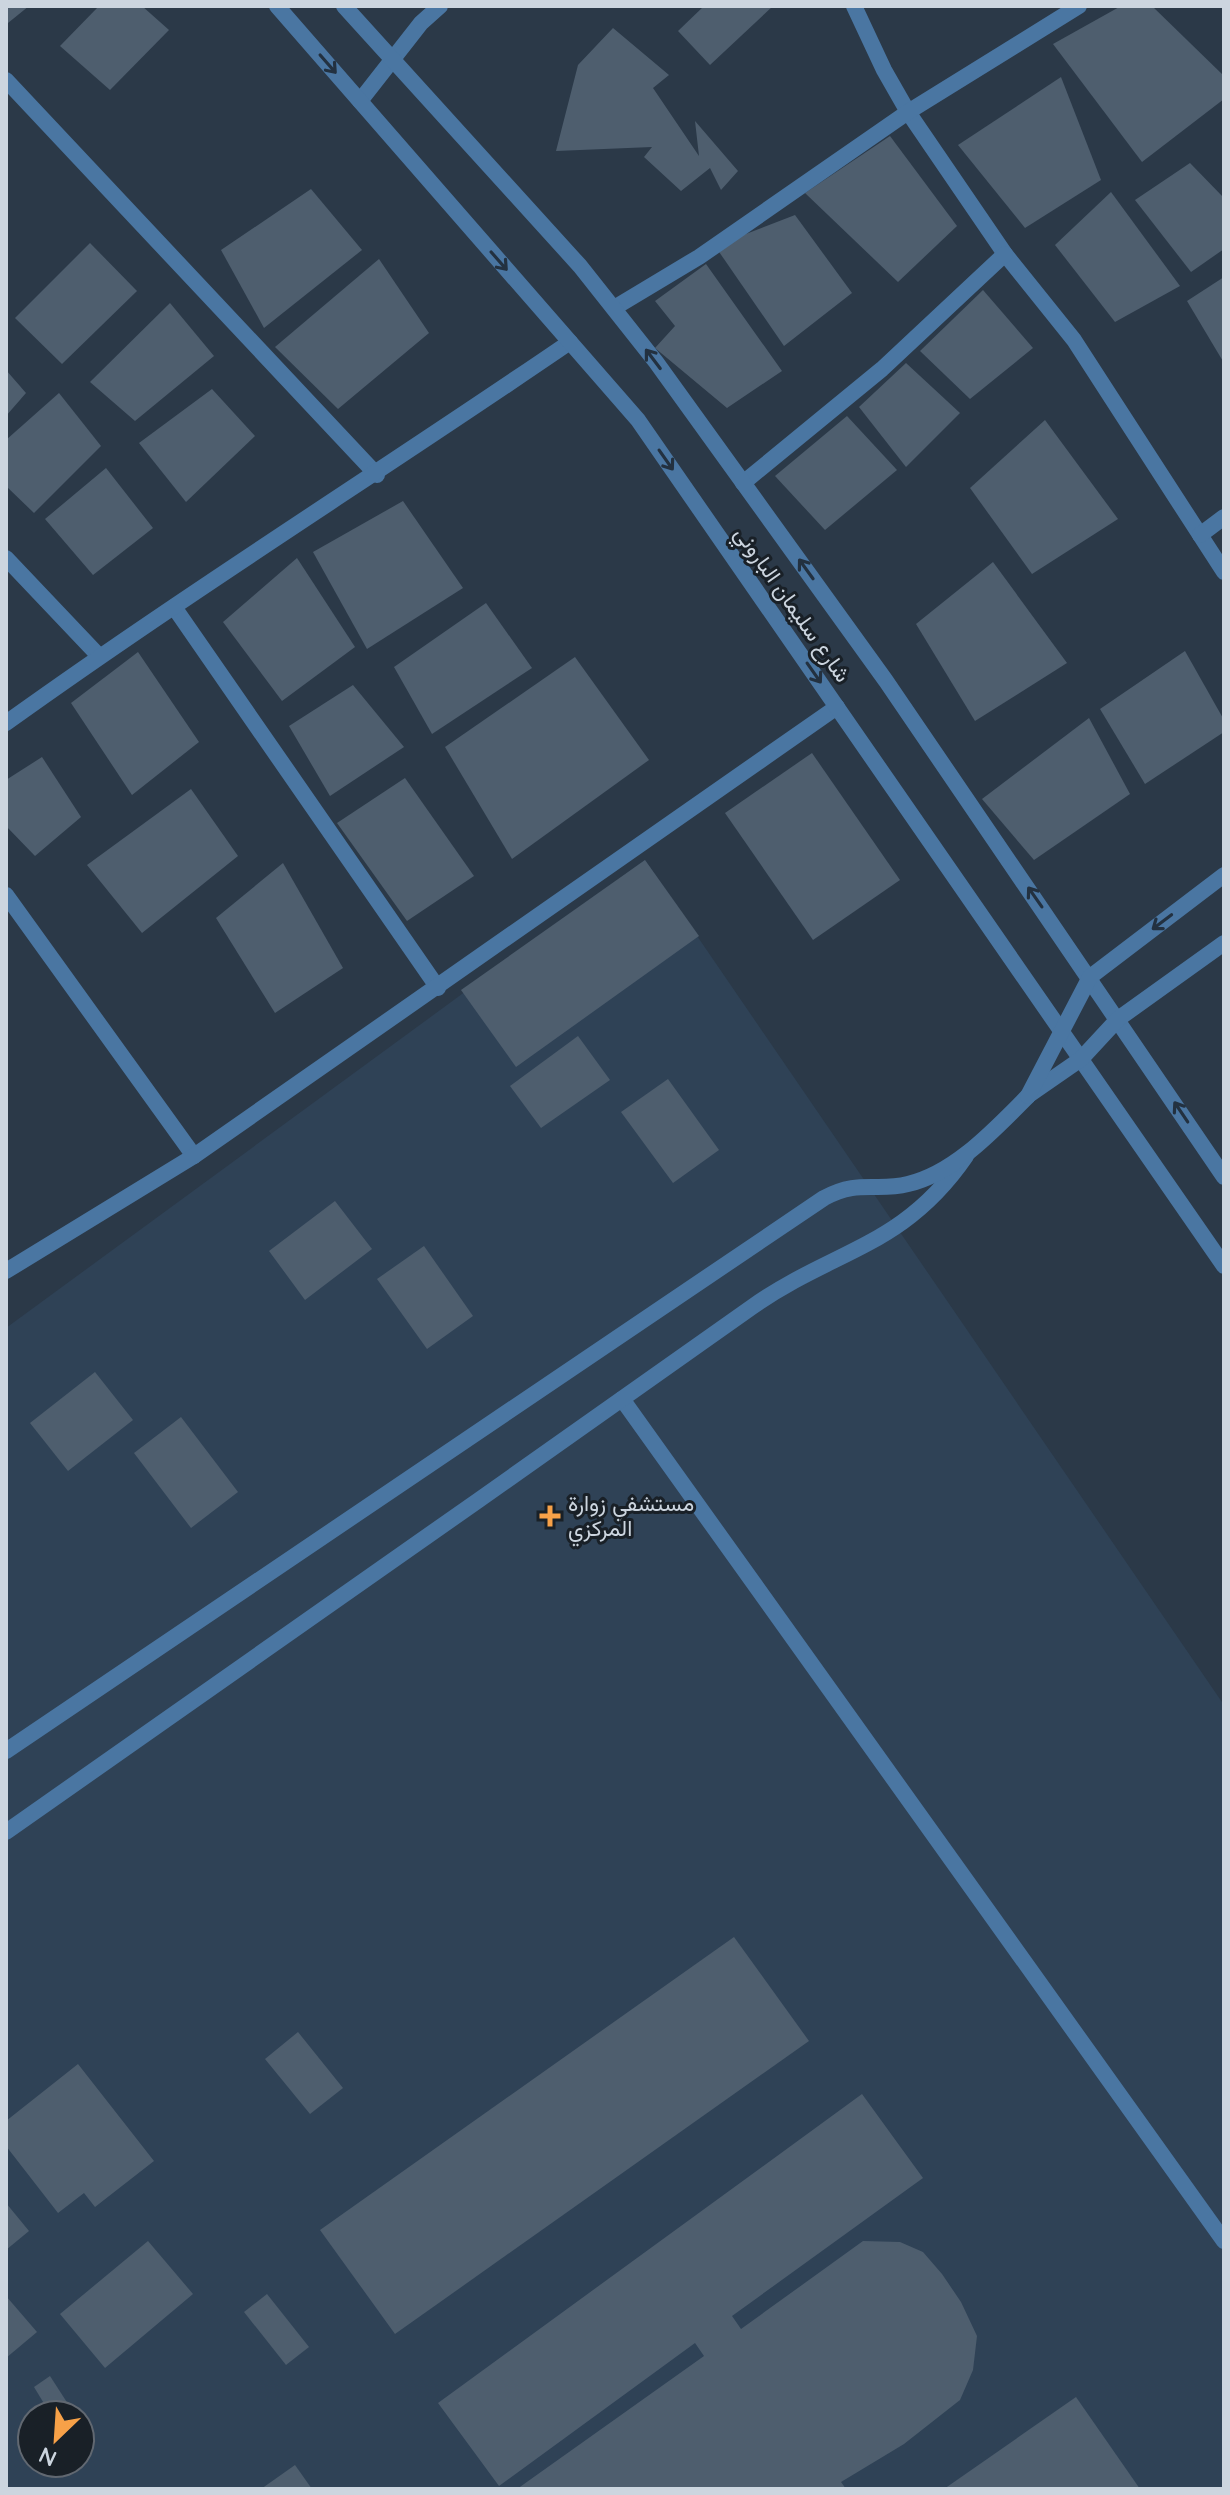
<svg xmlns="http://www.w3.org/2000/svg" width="1230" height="2495" viewBox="0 0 1230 2495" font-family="Quicksand,Vazirmatn,sans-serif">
	<rect width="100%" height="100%" fill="#2b3948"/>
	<path fill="#2f4256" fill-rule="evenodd" d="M645 860 1224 1705V2489H6V1328ZM32 2415H80V2463H32Z"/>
	<g fill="#4e5e6e">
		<path d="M6 6H29L8 23Z"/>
		<path d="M99 6H142L169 30 110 90 60 46Z"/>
		<path d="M704 6H773L710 65 678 31Z"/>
		<path d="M1121 6H1152L1224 76V99L1142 162 1053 44Z"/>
		<path d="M613 28 669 75 653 88 699 156 695 121 738 171 721 190 710 168 681 191 644 157 652 147 556 151 578 65Z"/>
		<path d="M1061 77 1101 180 1025 228 958 145Z"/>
		<path d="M890 136 957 226 898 282 805 193Z"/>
		<path d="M1190 163 1224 198V249L1191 272 1135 200Z"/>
		<path d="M311 189 362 250 264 328 221 250Z"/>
		<path d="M1111 192 1180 286 1115 322 1055 245Z"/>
		<path d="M795 215 852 293 784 346 715 246Z"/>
		<path d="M90 243 137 291 62 364 15 318Z"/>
		<path d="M379 259 429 333 338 409 275 347Z"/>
		<path d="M706 264 782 371 727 408 655 348 675 326 655 301Z"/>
		<path d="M1224 277V363L1187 301Z"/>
		<path d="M983 290 1033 348 970 399 920 351Z"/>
		<path d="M170 303 214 356 135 421 90 382Z"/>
		<path d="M906 363 960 413 906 467 859 407Z"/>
		<path d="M6 370 26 393 6 416Z"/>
		<path d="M212 389 255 436 186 502 139 443Z"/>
		<path d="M59 393 101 446 34 513 6 486V440Z"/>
		<path d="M847 416 897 470 825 530 775 476Z"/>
		<path d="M1045 420 1118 519 1032 574 970 488Z"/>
		<path d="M106 468 153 528 93 575 45 519Z"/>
		<path d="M403 501 463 588 367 649 313 552Z"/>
		<path d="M297 558 355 647 282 701 223 622Z"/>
		<path d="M993 562 1067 663 975 721 916 624Z"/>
		<path d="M486 603 532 668 432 734 394 667Z"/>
		<path d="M1185 651 1224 720V732L1145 784 1100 709Z"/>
		<path d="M138 652 199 742 132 795 71 703Z"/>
		<path d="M575 657 649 760 512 859 445 747Z"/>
		<path d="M353 685 404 747 330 796 289 726Z"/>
		<path d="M1089 718 1130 794 1034 860 982 799Z"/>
		<path d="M812 753 900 880 813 940 725 813Z"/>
		<path d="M42 757 81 817 35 856 6 826V780Z"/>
		<path d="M405 778 474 876 407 921 337 823Z"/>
		<path d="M191 789 238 856 142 933 87 865Z"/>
		<path d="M645 860 699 936 516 1067 461 990Z"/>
		<path d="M283 863 343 968 275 1013 216 918Z"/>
		<path d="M578 1036 610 1080 541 1128 510 1086Z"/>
		<path d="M668 1079 719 1150 673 1183 621 1112Z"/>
		<path d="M335 1201 372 1249 305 1300 269 1251Z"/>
		<path d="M424 1246 473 1316 427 1349 377 1279Z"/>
		<path d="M95 1372 133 1420 68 1471 30 1423Z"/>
		<path d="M181 1417 238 1492 191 1528 134 1453Z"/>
		<path d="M734 1937 809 2041 395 2334 320 2230Z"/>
		<path d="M298 2032 343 2088 310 2114 265 2059Z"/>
		<path d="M78 2064 154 2161 95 2207 84 2193 58 2213 6 2146V2121Z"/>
		<path d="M862 2094 923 2178 732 2316 741 2329 863 2241 900 2242 923 2252 942 2274 961 2302 977 2336 973 2370 960 2400 904 2444 841 2482 846 2489H517L704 2356 695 2343 499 2486 438 2403Z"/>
		<path d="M6 2203 29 2231 6 2250Z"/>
		<path d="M148 2241 193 2294 105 2368 60 2314Z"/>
		<path d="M267 2294 309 2347 286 2365 244 2312Z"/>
		<path d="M6 2296 37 2332 6 2358Z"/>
		<path d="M50 2376 70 2407 58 2415H51L34 2387Z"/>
		<path d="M1076 2397 1140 2489H944Z"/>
		<path d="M295 2465 312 2489H261Z"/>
	</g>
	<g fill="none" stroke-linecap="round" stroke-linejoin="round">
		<g stroke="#4a76a2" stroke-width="16">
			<path d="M360 101 421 23 440 6"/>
			<path d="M622 1399 1224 2241"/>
			<path d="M6 1832C255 1657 504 1483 752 1307 834 1249 903 1248 966 1156"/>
		</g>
		<g stroke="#4a76a2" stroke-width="16">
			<path d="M854 6 884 70 908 112 1005 254 1074 340 1224 572"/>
			<path d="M6 80 377 475"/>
			<path d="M614 308 699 257 908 112 1079 6"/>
			<path d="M743 483 882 369 1005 254"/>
			<path d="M1200 535 1224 517"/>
			<path d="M6 558 99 656"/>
			<path d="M174 607 438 988"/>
			<path d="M6 723C190 591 383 470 570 342"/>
			<path d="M6 895 194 1156"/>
			<path d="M6 1271 194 1156 837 707"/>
			<path d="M6 1751 824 1198C859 1179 876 1192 908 1184 955 1173 995 1129 1028 1096"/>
		</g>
		<g stroke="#4a76a2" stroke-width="16">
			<path d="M277 6 638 420 1224 1266"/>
			<path d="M344 6 580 266 656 362 886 681 1224 1177"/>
			<path d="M1029 1095 1081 1059 1118 1019 1224 943"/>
			<path d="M1028 1096 1090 977 1224 875"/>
		</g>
	</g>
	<defs><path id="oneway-shaft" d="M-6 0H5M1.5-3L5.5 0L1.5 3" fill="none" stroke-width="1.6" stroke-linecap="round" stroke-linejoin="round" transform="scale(2)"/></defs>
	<g stroke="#233140">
		<use href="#oneway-shaft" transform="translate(328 64) rotate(49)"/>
		<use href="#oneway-shaft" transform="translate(499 261) rotate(49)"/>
		<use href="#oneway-shaft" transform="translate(653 359) rotate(-127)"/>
		<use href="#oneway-shaft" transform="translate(666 460) rotate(55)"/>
		<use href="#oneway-shaft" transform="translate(806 569) rotate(-126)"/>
		<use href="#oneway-shaft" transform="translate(814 673) rotate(55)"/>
		<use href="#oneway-shaft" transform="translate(1035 897) rotate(-125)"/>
		<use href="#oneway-shaft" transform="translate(1162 922) rotate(143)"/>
		<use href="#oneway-shaft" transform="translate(1181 1112) rotate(-124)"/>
	</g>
	<path fill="#f7a148" stroke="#192027" stroke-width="3" d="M546 1504h8v8h8v8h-8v8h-8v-8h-8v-8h8z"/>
	<g text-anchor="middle" stroke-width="6" stroke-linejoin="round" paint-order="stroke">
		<g font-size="22" fill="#ccd5df" stroke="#192027">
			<text transform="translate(793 604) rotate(55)" y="8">شارع سليمان الباروني</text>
		</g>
		<g font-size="22" fill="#ccd5df" stroke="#192027" text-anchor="start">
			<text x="568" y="1511">مستشفي زوارة<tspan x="568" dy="25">المركزي</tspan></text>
		</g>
	</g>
	<rect width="1230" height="2495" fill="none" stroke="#ccd5df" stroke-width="16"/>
	<g transform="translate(56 2439) rotate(205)"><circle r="38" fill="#192027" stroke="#616871" stroke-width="2"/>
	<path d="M0-6L14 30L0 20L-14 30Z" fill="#f7a148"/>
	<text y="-12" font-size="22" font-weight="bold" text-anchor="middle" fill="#ccd5df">N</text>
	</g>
</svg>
